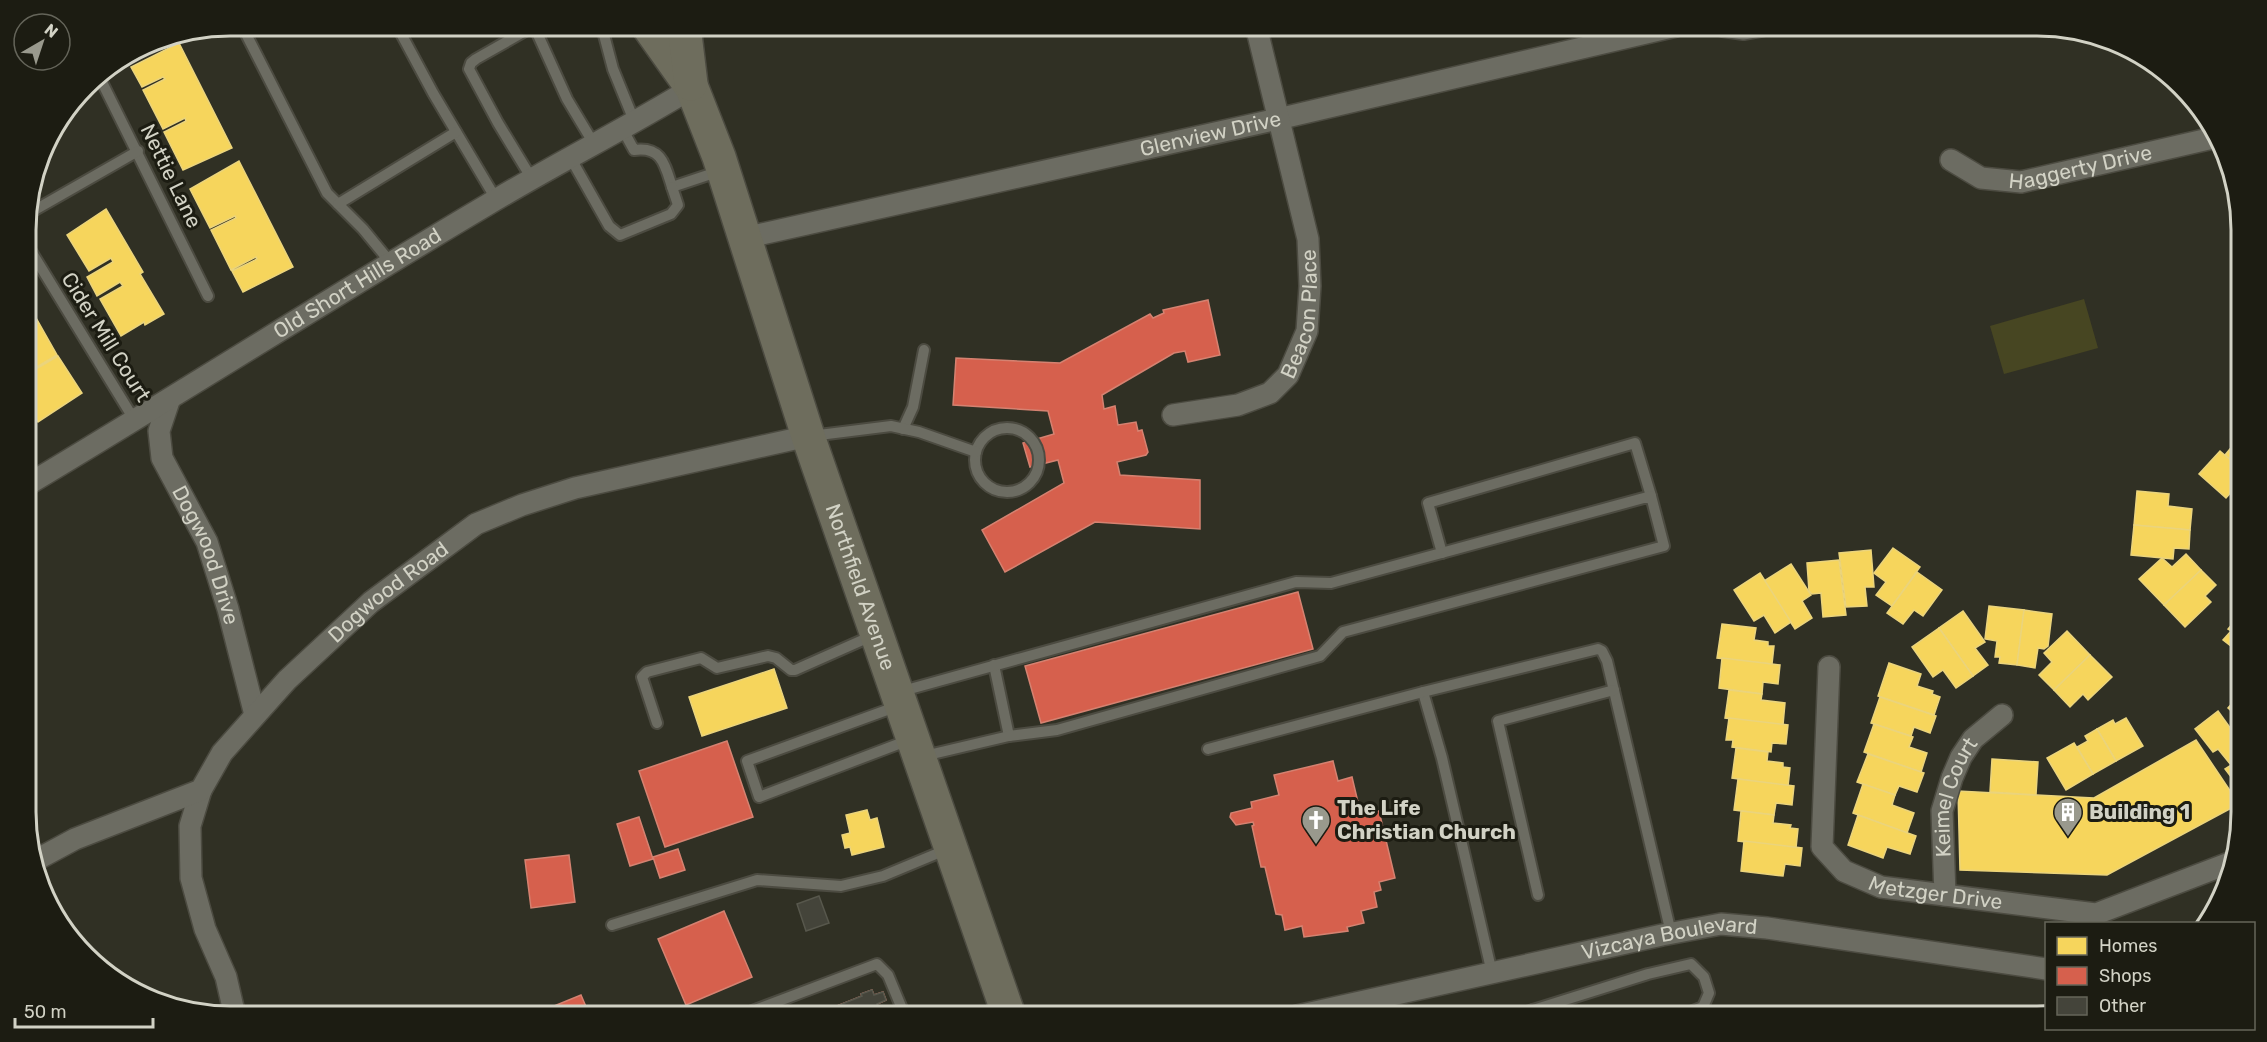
<svg xmlns="http://www.w3.org/2000/svg" width="2267" height="1042" viewBox="0 0 2267 1042" font-family="Rubik,sans-serif">
	<rect width="100%" height="100%" fill="#303024"/>
	<path fill="#474622" d="M2084 299 2098 348 2004 374 1990 326Z"/>
	<g fill="#f6d55c" stroke="#ebd47c" stroke-width="1.5">
		<path d="M179 43 232 148 183 170 164 132 186 121 185 118 163 129 143 90 165 79 163 77 142 87 131 67Z"/>
		<path d="M239 161 293 267 243 292 232 271 257 259 256 257 231 270 211 230 236 218 235 216 210 228 190 189Z"/>
		<path d="M106 209 143 272 140 274 164 314 145 325 144 322 121 336 100 299 123 286 120 282 97 296 87 277 113 262 111 258 89 271 67 235Z"/>
		<path d="M35 316 57 355 35 368 36 369 58 356 82 393 38 422 26 403V321Z"/>
		<path d="M2240 437 2241 469 2225 455Z"/>
		<path d="M2220 451 2241 469V497L2233 490 2226 498 2199 474Z"/>
		<path d="M2137 491 2169 494 2168 506 2192 509 2190 530 2134 525Z"/>
		<path d="M2134 525 2190 530 2189 549 2174 548 2173 559 2131 555Z"/>
		<path d="M1893 548 1920 567 1892 606 1876 595 1886 582 1874 573Z"/>
		<path d="M1871 550 1874 587H1865L1867 606 1846 607 1839 553Z"/>
		<path d="M2186 554 2201 570 2164 605 2139 579 2162 558 2172 567Z"/>
		<path d="M1839 560 1846 615 1823 617 1821 593 1812 594 1809 591 1807 563Z"/>
		<path d="M1791 564 1811 595 1802 601 1812 618 1795 629 1764 581Z"/>
		<path d="M2201 570 2216 585 2205 596 2211 602 2185 627 2164 605Z"/>
		<path d="M1917 572 1942 590 1923 616 1914 610 1903 624 1887 613Z"/>
		<path d="M1760 573 1791 622 1775 633 1764 615 1754 621 1734 590Z"/>
		<path d="M1989 606 2024 610 2017 665 1999 663 2000 657H1995L1997 641 1985 639Z"/>
		<path d="M2024 610 2052 614 2048 646 2044 649 2038 648 2035 668 2017 665Z"/>
		<path d="M1963 611 1985 642 1975 648 1988 665 1973 676 1939 628Z"/>
		<path d="M2239 616 2241 617V654L2223 640 2231 631 2228 629Z"/>
		<path d="M1722 624 1756 628 1754 640 1768 642V646H1774L1772 664 1717 658Z"/>
		<path d="M1939 628 1973 676 1956 688 1943 670 1933 677 1912 647Z"/>
		<path d="M2067 631 2090 655 2054 690 2039 675 2052 662 2044 653Z"/>
		<path d="M2090 655 2112 677 2088 700 2083 694 2070 707 2054 690Z"/>
		<path d="M1722 658 1780 665 1778 684 1763 682 1762 694 1719 688Z"/>
		<path d="M1889 663 1921 674 1917 686 1933 691 1932 694 1940 697 1934 715 1878 696Z"/>
		<path d="M774 669 787 708 702 736 689 697Z"/>
		<path d="M1729 690 1762 694 1761 700 1785 703 1783 725 1725 718Z"/>
		<path d="M2241 693V720L2228 708Z"/>
		<path d="M1880 697 1936 716 1930 733 1914 727 1911 736 1871 723Z"/>
		<path d="M2218 711 2241 743V790L2225 769 2231 765 2218 749 2213 752 2195 729Z"/>
		<path d="M1729 718 1788 725 1786 744 1772 743 1771 752 1732 747 1733 740H1726Z"/>
		<path d="M2126 718 2143 746 2116 761 2097 729 2113 720 2115 724Z"/>
		<path d="M1874 724 1913 737 1909 747 1927 753 1921 772 1864 752Z"/>
		<path d="M2097 729 2116 761 2093 774 2077 747 2088 741 2085 736Z"/>
		<path d="M2196 740 2239 804 2107 875 1960 870 1958 791 2094 798Z"/>
		<path d="M2074 743 2093 774 2066 790 2047 758Z"/>
		<path d="M1736 748 1768 752 1767 761 1783 763V767L1790 768 1788 786 1732 778Z"/>
		<path d="M1868 754 1924 773 1917 792 1899 786 1895 795 1857 782Z"/>
		<path d="M1992 759 2038 762 2036 795 1990 792Z"/>
		<path d="M1738 779 1794 786 1792 805 1776 803 1774 815 1734 810Z"/>
		<path d="M1863 784 1895 795 1892 805 1914 813 1907 833 1853 813Z"/>
		<path d="M867 810 870 820 877 818 884 847 852 855 850 847 845 848 842 835 850 833 846 815Z"/>
		<path d="M1741 811 1774 815 1773 823 1791 825 1790 828 1798 829 1796 848 1738 841Z"/>
		<path d="M1858 815 1916 836 1910 854 1887 847 1883 858 1848 845Z"/>
		<path d="M1744 841 1802 848 1800 866 1785 864 1783 876 1741 871Z"/>
	</g>
	<g fill="#d6604d" stroke="#d58271" stroke-width="1.5">
		<path d="M1208 300 1220 355 1188 362 1185 351 1174 353 1102 395 1104 409 1115 406 1118 425 1136 422 1138 431 1142 430 1148 452 1146 455 1117 462 1120 475 1200 480V529L1095 522 1005 572 982 530 1064 483 1058 460 1030 467 1023 443 1054 434 1048 411 953 405 956 358 1060 363 1150 314 1153 318 1164 313 1163 310Z"/>
		<path d="M1298 592 1313 649 1041 723 1025 666Z"/>
		<path d="M727 741 753 817 665 847 639 771Z"/>
		<path d="M1333 761 1338 781 1352 777 1361 815 1379 811 1395 878 1379 882 1381 890 1374 892 1377 907 1361 911 1364 923 1347 927 1348 931 1304 937 1302 926 1285 930 1282 915 1276 914 1265 867H1261L1252 826 1254 825 1253 822 1236 825 1230 817 1231 813 1252 808 1251 802 1279 795 1274 775Z"/>
		<path d="M639 817 653 859 630 866 617 824Z"/>
		<path d="M678 849 685 870 660 878 653 857Z"/>
		<path d="M569 855 575 902 531 908 525 860Z"/>
		<path d="M724 911 752 977 686 1005 658 939Z"/>
		<path d="M872 990 874 995 883 992 886 1000 877 1004 878 1008 882 1006 886 1016H812L862 996 861 994Z"/>
		<path d="M581 995 590 1016H538L537 1013Z"/>
	</g>
	<g fill="#44443a" stroke="#57574c" stroke-width="1.5">
		<path d="M819 896 829 923 806 931 797 904Z"/>
		<path d="M872 990 874 995 883 992 886 1000 877 1004 878 1008 882 1006 886 1016H812L862 996 861 994Z"/>
	</g>
	<g fill="none" stroke-linecap="round" stroke-linejoin="round">
		<g stroke="#4c4b41" stroke-width="14">
			<g id="lane">
				<path d="M242 26 327 193 363 229 391 263"/>
				<path d="M397 26 433 93 496 199"/>
				<path d="M534 26 567 99 594 144"/>
				<path d="M610 26 604 35 613 69 635 123"/>
				<path d="M98 74 208 296"/>
				<path d="M623 130 634 150C662 146 665 165 672 187L720 171"/>
				<path d="M570 157 609 226 620 235 671 214 678 205 672 187"/>
				<path d="M532 179 498 123 469 69 471 63 476 59 534 26"/>
				<path d="M338 204 456 132"/>
				<path d="M26 215 138 151"/>
				<path d="M26 243 135 421"/>
				<circle cx="1007" cy="460" r="32"/>
				<path d="M903 429 913 407 924 350"/>
				<path d="M811 436 891 426 919 432 976 452"/>
				<path d="M1442 553 1428 503 1635 443 1651 496"/>
				<path d="M994 665 1009 736"/>
				<path d="M899 692 1296 582 1331 583 1651 496 1664 546 1343 632 1320 656 1057 730 1009 736 924 756"/>
				<path d="M1423 692 1442 758 1492 973"/>
				<path d="M898 706 747 761 759 797 909 740"/>
				<path d="M657 723 642 677 647 672 701 658 717 668 768 656 776 658 791 670H795L874 635"/>
				<path d="M1208 749 1423 692 1598 649 1602 651 1607 661 1671 933"/>
				<path d="M1538 895 1498 721 1614 690"/>
				<path d="M612 925 757 880 841 886 883 876 948 849"/>
				<path d="M1533 1010 1648 974 1691 964 1704 977 1709 993 1703 1007 1680 1016"/>
				<path d="M739 1016 877 964 888 975 905 1016"/>
				<path d="M1513 1016 1533 1010 1535 1016"/>
			</g>
		</g>
		<g stroke="#4c4b41" stroke-width="24">
			<g id="street">
				<path d="M1723 26 1744 29 1761 26"/>
				<path id="s1" d="M1951 160 1981 178 2021 182 2213 138"/>
				<path id="s2" d="M744 238 1278 119 1676 26"/>
				<path id="s3" d="M169 401 159 431 162 458 207 542 228 609 255 715"/>
				<path id="s4" d="M1173 415 1238 405 1270 393 1288 375 1307 331 1310 286 1308 239 1256 26"/>
				<path id="s5" d="M27 485C181 393 333 296 487 205 555 164 625 129 692 88"/>
				<path id="s6" d="M1829 667 1822 847 1844 871 1881 887 2096 914 2232 862"/>
				<path d="M201 790 190 826 191 878 205 929 226 977 235 1016"/>
				<path id="s7" d="M36 860 75 839 201 790 222 753 287 680 371 602 476 524 522 505 575 488 808 436"/>
				<path id="s8" d="M1945 895 1942 811 1952 778 1961 757 1973 739 2002 715"/>
				<path id="s9" d="M1297 1016 1662 935 1721 924 1767 928 2046 969"/>
			</g>
		</g>
		<g stroke="#4c4b41" stroke-width="36">
			<g id="primary">
				<path id="s10" d="M648 26 692 88 719 157 808 436 1009 1016"/>
				<path d="M684 26 691 84"/>
			</g>
		</g>
		<use href="#lane" stroke="#6c6c62" stroke-width="10"/>
		<use href="#street" stroke="#6c6c62" stroke-width="21"/>
		<use href="#primary" stroke="#6e6d5d" stroke-width="33"/>
	</g>
	<defs>
		<g id="building-pin" transform="scale(1.5)"><path d="M0 17L-7.5 6A9.5 9.5 0 1 1 7.5 6Z" fill="#99998d" stroke="#1c1c12"/><path d="M-4-6H4V6H1V3H-1V6H-4ZM-2.5-4.3h1.7v1.8h-1.7ZM.8-4.3h1.7v1.8H.8ZM-2.5-1h1.7V.8h-1.7ZM.8-1h1.7V.8H.8Z" fill="#fff"/></g>
		<g id="church-pin" transform="scale(1.5)"><path d="M0 17L-7.5 6A9.5 9.5 0 1 1 7.5 6Z" fill="#99998d" stroke="#1c1c12"/><path d="M-1.2-6h2.4v3.5h3.3v2.4h-3.3V6h-2.4V-.1h-3.3v-2.4h3.3Z" fill="#fff"/></g>
	</defs>
	<g fill-rule="evenodd">
		<use href="#building-pin" x="2068" y="812"/>
		<use href="#church-pin" x="1316" y="820"/>
	</g>
	<g text-anchor="middle" stroke-width="6" stroke-linejoin="round" paint-order="stroke">
		<g font-size="21" fill="#d2d2c5" stroke="#1c1c12">
			<text dy="7" stroke="none"><textPath href="#s2" startOffset="478">Glenview Drive</textPath></text>
			<text dy="7" stroke="none"><textPath href="#s1" startOffset="136">Haggerty Drive</textPath></text>
			<text transform="translate(171 176) rotate(64)" y="7">Nettie Lane</text>
			<text dy="7" stroke="none"><textPath href="#s5" startOffset="387">Old Short Hills Road</textPath></text>
			<text dy="7" stroke="none"><textPath href="#s4" startOffset="189">Beacon Place</textPath></text>
			<text transform="translate(106 337) rotate(58)" y="7">Cider Mill Court</text>
			<text dy="7" stroke="none"><textPath href="#s3" startOffset="166">Dogwood Drive</textPath></text>
			<text dy="7" stroke="none"><textPath href="#s10" startOffset="603">Northfield Avenue</textPath></text>
			<text dy="7" stroke="none"><textPath href="#s7" startOffset="454">Dogwood Road</textPath></text>
			<text dy="7" stroke="none"><textPath href="#s8" startOffset="100">Keimel Court</textPath></text>
			<text dy="7" stroke="none"><textPath href="#s6" startOffset="308">Metzger Drive</textPath></text>
			<text dy="7" stroke="none"><textPath href="#s9" startOffset="381">Vizcaya Boulevard</textPath></text>
		</g>
		<g font-size="21" font-weight="bold" fill="#d2d2c5" stroke="#1c1c12" text-anchor="start">
			<text x="1337" y="815">The Life<tspan x="1337" dy="24">Christian Church</tspan></text>
			<text x="2089" y="819">Building 1</text>
		</g>
	</g>
	<path d="M0 0H2267V1042H0ZM230 36H2037A194 194 0 0 1 2231 230V812A194 194 0 0 1 2037 1006H230A194 194 0 0 1 36 812V230A194 194 0 0 1 230 36Z" fill="#1c1c12" fill-rule="evenodd"/>
	<path fill="none" stroke="#d2d2c5" stroke-width="3" d="M230 36H2037A194 194 0 0 1 2231 230V812A194 194 0 0 1 2037 1006H230A194 194 0 0 1 36 812V230A194 194 0 0 1 230 36Z"/>
	<rect x="2045" y="922" width="210" height="108" fill="#1c1c12" stroke="#65655a" stroke-width="1.5"/>
	<rect x="2057" y="937" width="30" height="18" fill="#f6d55c" stroke="#65655a" stroke-width="1.5"/>
	<text x="2099" y="952" font-size="18" fill="#d2d2c5">Homes</text>
	<rect x="2057" y="967" width="30" height="18" fill="#d6604d" stroke="#65655a" stroke-width="1.5"/>
	<text x="2099" y="982" font-size="18" fill="#d2d2c5">Shops</text>
	<rect x="2057" y="997" width="30" height="18" fill="#44443a" stroke="#65655a" stroke-width="1.5"/>
	<text x="2099" y="1012" font-size="18" fill="#d2d2c5">Other</text>
	<g transform="translate(42 42) rotate(39)"><circle r="28" fill="#1c1c12" stroke="#65655a" stroke-width="1.5"/>
	<path d="M0-4.5L10 22L0 15L-10 22Z" fill="#99998d"/>
	<text y="-9" font-size="16" font-weight="bold" text-anchor="middle" fill="#d2d2c5">N</text>
	</g>
	<path d="M15 1018v9h138v-9" fill="none" stroke="#d2d2c5" stroke-width="3"/>
	<text x="24" y="1018" font-size="18" fill="#d2d2c5" stroke="#1c1c12" stroke-width="4.5" paint-order="stroke">50 m</text>
</svg>
